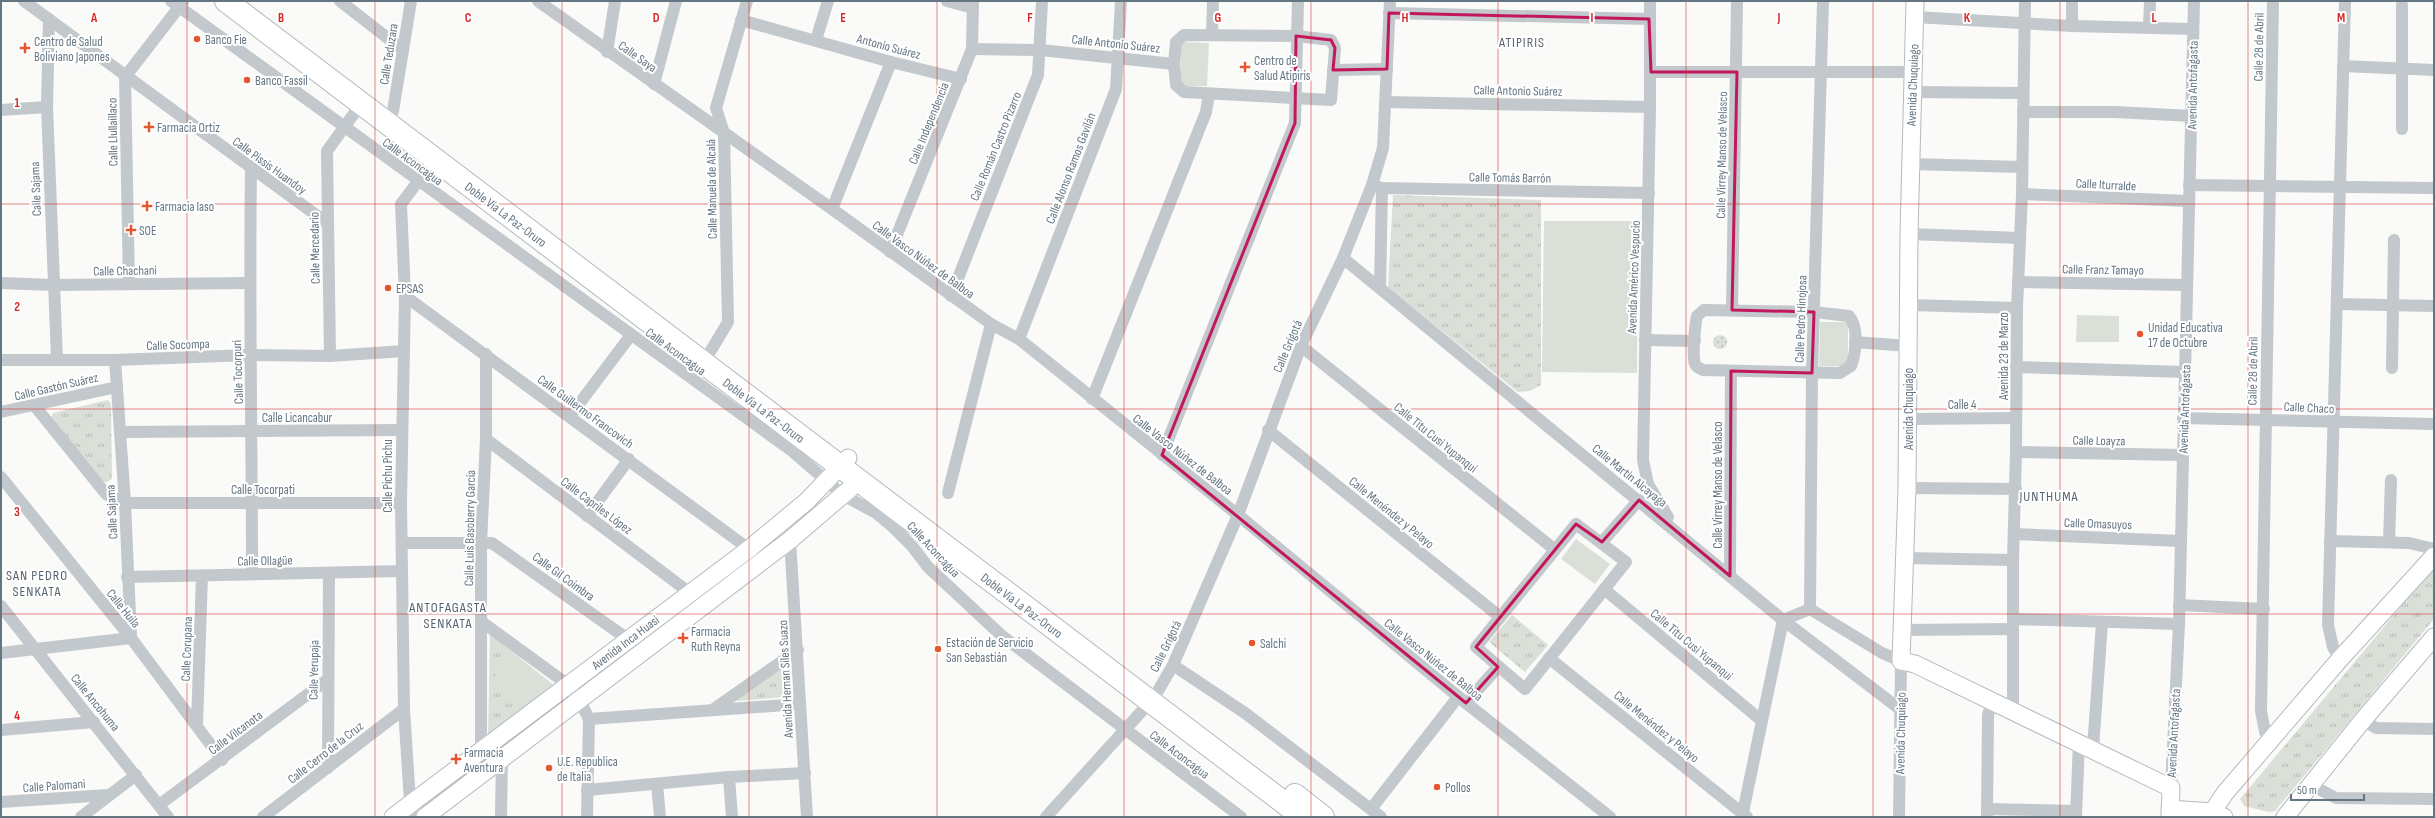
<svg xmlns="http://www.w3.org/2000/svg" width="2435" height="818" viewBox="0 0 2435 818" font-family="'Sofia Sans Condensed',sans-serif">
	<defs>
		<pattern id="grass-dots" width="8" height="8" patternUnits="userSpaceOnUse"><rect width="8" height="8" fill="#dadfd7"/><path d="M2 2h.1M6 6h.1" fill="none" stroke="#b4b9b4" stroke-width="1.8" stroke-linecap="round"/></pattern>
		<pattern id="park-tufts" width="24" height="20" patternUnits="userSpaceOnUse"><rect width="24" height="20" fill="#dadfd7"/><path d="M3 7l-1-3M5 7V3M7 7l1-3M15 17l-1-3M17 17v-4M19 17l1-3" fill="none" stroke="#b4b9b4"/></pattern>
	</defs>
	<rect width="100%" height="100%" fill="#fafaf8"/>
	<g fill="url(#grass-dots)">
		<circle cx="1720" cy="342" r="7"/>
		<path d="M564 696 569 699 423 809 421 806Z"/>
	</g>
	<g fill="url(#park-tufts)">
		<path d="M1393 195 1541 200V385L1530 391 1518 392 1388 288Z"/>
		<path d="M108 400 111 404 112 479 107 482H102L51 418 53 413Z"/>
		<path d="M2434 567V619L2275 811 2269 812 2244 806 2240 799Z"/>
		<path d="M1512 615 1548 645 1525 672 1489 642Z"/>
		<path d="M490 634 556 687 488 738Z"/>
		<path d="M786 664 788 692 784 697 738 701 736 697Z"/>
	</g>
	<g fill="#dadfd7">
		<path d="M1181 42 1209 43 1207 86H1180Z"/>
		<path d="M1544 221H1638L1637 373 1542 372Z"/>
		<path d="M2077 315 2119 316V342H2076Z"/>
		<path d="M1820 322H1848V366H1819Z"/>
		<path d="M1576 539 1610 564 1595 584 1561 559Z"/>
		<path d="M508 656 545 681 529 705 492 680Z"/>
	</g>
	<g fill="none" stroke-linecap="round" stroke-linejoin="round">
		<g stroke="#b3babf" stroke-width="19">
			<g id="secondary">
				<path d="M1915 1 1909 234 1907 488 1901 661 1915 664 2171 788 2170 817"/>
				<path d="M2170 809 2212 812 2224 817"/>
				<path d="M393 817 749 549 807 501 848 458"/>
				<path d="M425 817 790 540 858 482"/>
				<path d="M2209 817 2225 793 2340 659 2434 556"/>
				<path d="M2285 817 2363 720 2434 637"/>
			</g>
		</g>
		<g stroke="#b4b9bd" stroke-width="24">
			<g id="highway">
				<path d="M226 1 1303 817"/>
				<path d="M1295 795 1323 817"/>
			</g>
		</g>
		<g stroke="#c3c8cc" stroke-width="12">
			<path d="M24 1 327 223"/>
			<path d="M171 1 792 451 843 495 876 513 894 528 912 546 928 567 1001 635 1241 817"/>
			<path d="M340 1 403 50"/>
			<path d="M538 1 832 209 991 324 1019 339 1238 515 1466 703 1610 817"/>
			<path d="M947 1 973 8"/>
			<path d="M1650 1V107L1643 460 1648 484 1668 517"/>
			<path d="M2072 1V26"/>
			<path d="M2402 5V129"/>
			<path d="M1389 13 1649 19"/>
			<path d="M1914 17 2072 26 2193 29"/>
			<path d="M49 19 47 107 57 359"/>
			<path d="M741 20 891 62 961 79"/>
			<path d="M2149 27 2150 1"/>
			<path d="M1184 35 1296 36 1331 40 1335 48 1331 100 1184 92 1176 85 1174 64 1176 42Z"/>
			<path d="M1212 35 1213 1"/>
			<path d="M816 40 828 1"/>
			<path d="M972 49 1040 50 1174 64"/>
			<path d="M607 52 615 1"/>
			<path d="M2343 66 2434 70"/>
			<path d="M1333 70 1387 69"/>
			<path d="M1651 72H1913"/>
			<path d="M654 84 676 1"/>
			<path d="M1912 92 2022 93"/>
			<path d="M1386 102 1650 107"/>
			<path d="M1 110 47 107"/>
			<path d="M393 111 411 1"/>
			<path d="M2023 112H2115L2192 116"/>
			<path d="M1910 164 2022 167"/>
			<path d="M251 169C249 304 252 439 252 574"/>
			<path d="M1372 185 1382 188 1649 193"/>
			<path d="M2189 185 2434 188"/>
			<path d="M2022 194 2188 201"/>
			<path d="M832 209 891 62"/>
			<path d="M1909 234 2020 238"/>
			<path d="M890 252 972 49 973 1"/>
			<path d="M1343 258 1783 620 1901 710"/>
			<path d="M2018 282 2187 285"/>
			<path d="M1 283 52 285 249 283"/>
			<path d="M129 284 125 77 183 2"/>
			<path d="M1380 288 1382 188"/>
			<path d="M405 296 749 549"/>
			<path d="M951 296 1038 75 1042 1"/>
			<path d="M2337 304 2434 306"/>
			<path d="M1908 305 2017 308"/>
			<path d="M1704 310 1814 312 1849 316C1859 327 1856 353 1851 366L1840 373 1703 370C1700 368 1697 368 1695 364 1692 356 1695 325 1697 316Z"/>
			<path d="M1732 310 1737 1"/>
			<path d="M1019 339 1116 89 1121 1"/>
			<path d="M1645 340 1695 341"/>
			<path d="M1855 342 1908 346"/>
			<path d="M1301 346 1554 549"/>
			<path d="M710 352 728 322 724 133 716 108 747 1"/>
			<path d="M330 356 327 151 361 104"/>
			<path d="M1 360H115L250 355 330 356 404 351"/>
			<path d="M2016 367 2185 372"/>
			<path d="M2392 368 2394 240"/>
			<path d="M1092 399 1206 112 1209 94"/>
			<path d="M34 405 106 494 125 503H401"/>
			<path d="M1 412 117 387"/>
			<path d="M570 416 631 335"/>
			<path d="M2183 418 2434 424"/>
			<path d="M1908 419 2016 418"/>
			<path d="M1268 430 1499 616"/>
			<path d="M120 432 402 430"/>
			<path d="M486 439 690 593"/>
			<path d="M2016 452 2182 455"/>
			<path d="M1162 455 1295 123 1298 1"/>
			<path d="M1 477 131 638 222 760"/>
			<path d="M1907 488 2016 489"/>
			<path d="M948 493 991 324"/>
			<path d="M587 516 629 459"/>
			<path d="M1576 524 1626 562 1525 689 1476 647Z"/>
			<path d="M2014 534 2181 541"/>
			<path d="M790 540 807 817"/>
			<path d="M2330 541 2409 543 2434 549"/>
			<path d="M1602 542 1639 500"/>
			<path d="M2389 542 2391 480"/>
			<path d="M402 543H492L629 640"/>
			<path d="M1905 558 2013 560"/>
			<path d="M1730 576 1731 371"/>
			<path d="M127 577 402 571"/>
			<path d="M1604 589 1762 721"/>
			<path d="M2179 605 2264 609"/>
			<path d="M1 606 168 817"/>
			<path d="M1810 609 1882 653 1901 661 1899 817"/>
			<path d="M2013 619 2179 624"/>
			<path d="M482 622 567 684 580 701 589 719 587 817"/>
			<path d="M1902 630 2012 629"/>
			<path d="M1 653 131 638 125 503 115 360"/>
			<path d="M1549 658 1747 817"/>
			<path d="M2340 659 2333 647 2328 625 2345 1"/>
			<path d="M1173 665 1245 713 1381 817"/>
			<path d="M1158 691 1173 665 1238 515 1301 346 1343 258 1372 185 1383 148 1390 1"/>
			<path d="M1466 703 1498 667"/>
			<path d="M714 709 798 650"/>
			<path d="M2013 711V560L2016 452 2017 308 2022 194 2025 1"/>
			<path d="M589 719 800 704"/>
			<path d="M2363 720 2376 728 2434 729"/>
			<path d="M197 724 202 576"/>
			<path d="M1 730 94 722"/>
			<path d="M2271 739 2265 732 2261 711 2273 1"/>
			<path d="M2093 748 2102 623"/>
			<path d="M481 751V543L486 439V354"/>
			<path d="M328 768 329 573"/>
			<path d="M729 777 732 817"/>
			<path d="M657 784 660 817"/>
			<path d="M2309 784 2336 798 2434 799"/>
			<path d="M2171 788 2179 624 2194 1"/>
			<path d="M587 790 729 777 805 773"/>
			<path d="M1 802 108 795"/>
			<path d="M159 805 327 680"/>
			<path d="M1371 809 1458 697"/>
			<path d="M1987 809 2076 811"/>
			<path d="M81 817 136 775"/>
			<path d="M263 817 404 709"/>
			<path d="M411 817 404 709 401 503 405 296 401 204 435 159"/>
			<path d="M501 817 502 758"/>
			<path d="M1046 817 1150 702"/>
			<path d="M1742 817 1783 620 1810 609 1812 373 1823 1"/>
			<path d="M1987 817 1988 715 1992 702"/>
			<path d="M2076 817 2079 742"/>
		</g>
		<use href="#secondary" stroke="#fff" stroke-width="17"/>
		<use href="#highway" stroke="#fff" stroke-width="22"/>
	</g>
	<path fill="none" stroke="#c2185b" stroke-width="3" stroke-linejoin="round" d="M1389 13 1649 19 1651 72H1737L1732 310 1814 312 1812 373 1731 371 1730 576 1639 500 1602 542 1576 524 1476 647 1498 667 1466 703 1162 455 1295 123 1296 36 1331 40 1335 48 1333 70 1387 69Z"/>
	<path fill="none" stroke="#d62828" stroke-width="1" stroke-opacity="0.55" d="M187 1V817M375 1V817M562 1V817M749 1V817M937 1V817M1124 1V817M1311 1V817M1498 1V817M1686 1V817M1873 1V817M2060 1V817M2248 1V817M1 204H2434M1 409H2434M1 614H2434"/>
	<g fill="#e4572e" stroke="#fff" stroke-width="1.5">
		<circle cx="197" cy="39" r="4"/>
		<path d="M23 42h4v4h4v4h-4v4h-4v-4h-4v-4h4z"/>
		<path d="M1243 61h4v4h4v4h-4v4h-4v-4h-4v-4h4z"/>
		<circle cx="247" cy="80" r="4"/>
		<path d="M147 121h4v4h4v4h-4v4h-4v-4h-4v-4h4z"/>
		<path d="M145 200h4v4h4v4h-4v4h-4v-4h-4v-4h4z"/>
		<path d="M129 224h4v4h4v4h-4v4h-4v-4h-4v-4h4z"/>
		<circle cx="388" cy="288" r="4"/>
		<circle cx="2140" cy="334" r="4"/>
		<path d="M681 632h4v4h4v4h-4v4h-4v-4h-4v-4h4z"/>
		<circle cx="1252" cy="643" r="4"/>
		<circle cx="938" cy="649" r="4"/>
		<path d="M454 753h4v4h4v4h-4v4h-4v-4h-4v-4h4z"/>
		<circle cx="549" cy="768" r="4"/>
		<circle cx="1437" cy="787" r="4"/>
	</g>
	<g text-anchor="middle" stroke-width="4" stroke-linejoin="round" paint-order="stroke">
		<g font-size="13" fill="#657683" stroke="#fff" text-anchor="start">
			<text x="205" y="44">Banco Fie</text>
			<text x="34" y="46">Centro de Salud<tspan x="34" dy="15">Boliviano Japones</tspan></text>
			<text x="1254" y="65">Centro de<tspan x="1254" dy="15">Salud Atipiris</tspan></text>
			<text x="255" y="85">Banco Fassil</text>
			<text x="157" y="132">Farmacia Ortiz</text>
			<text x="155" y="211">Farmacia Iaso</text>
			<text x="139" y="235">SOE</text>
			<text x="396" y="293">EPSAS</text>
			<text x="2148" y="332">Unidad Educativa<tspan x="2148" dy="15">17 de Octubre</tspan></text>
			<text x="691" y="636">Farmacia<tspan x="691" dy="15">Ruth Reyna</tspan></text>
			<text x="946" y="647">Estación de Servicio<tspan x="946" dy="15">San Sebastián</tspan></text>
			<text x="1260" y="648">Salchi</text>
			<text x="464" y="757">Farmacia<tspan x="464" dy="15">Aventura</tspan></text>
			<text x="557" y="766">U.E. Republica<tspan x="557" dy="15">de Italia</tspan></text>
			<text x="1445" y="792">Pollos</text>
		</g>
		<g font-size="13" fill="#657683" stroke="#fff">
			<text transform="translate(1116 43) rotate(6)" y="5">Calle Antonio Suárez</text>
			<text transform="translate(889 46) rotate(15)" y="5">Antonio Suárez</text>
			<text transform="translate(2258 47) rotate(-89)" y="5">Calle 28 de Abril</text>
			<text transform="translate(388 54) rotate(-81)" y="5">Calle Teduzara</text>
			<text transform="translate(638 56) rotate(35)" y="5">Calle Saya</text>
			<text transform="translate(1912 85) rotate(-88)" y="5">Avenida Chuquiago</text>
			<text transform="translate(2192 85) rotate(-89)" y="5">Avenida Antofagasta</text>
			<text transform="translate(1518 90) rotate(1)" y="5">Calle Antonio Suárez</text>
			<text transform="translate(928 123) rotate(-68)" y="5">Calle Independencia</text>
			<text transform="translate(112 132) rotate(-91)" y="5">Calle Llullaillaco</text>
			<text transform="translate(995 146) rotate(-68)" y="5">Calle Román Castro Pizarro</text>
			<text transform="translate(1721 155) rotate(-89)" y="5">Calle Virrey Manso de Velasco</text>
			<text transform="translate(413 161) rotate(36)" y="5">Calle Aconcagua</text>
			<text transform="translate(270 165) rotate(36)" y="5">Calle Pissis Huandoy</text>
			<text transform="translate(1070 168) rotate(-69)" y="5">Calle Alonso Ramos Gavilán</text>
			<text transform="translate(1510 177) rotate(1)" y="5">Calle Tomás Barrón</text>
			<text transform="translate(2106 184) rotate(3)" y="5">Calle Iturralde</text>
			<text transform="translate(35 189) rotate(-92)" y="5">Calle Sajama</text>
			<text transform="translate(711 189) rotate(-91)" y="5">Calle Manuela de Alcalá</text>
			<text transform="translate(506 214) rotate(37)" y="5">Doble Vía La Paz-Oruro</text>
			<text transform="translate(314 248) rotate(-91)" y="5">Calle Mercedario</text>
			<text transform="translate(924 259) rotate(36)" y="5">Calle Vasco Núñez de Balboa</text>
			<text transform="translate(2103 269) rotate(1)" y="5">Calle Franz Tamayo</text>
			<text transform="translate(125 270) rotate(-1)" y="5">Calle Chachani</text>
			<text transform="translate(1633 277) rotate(-88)" y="5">Avenida Américo Vespucio</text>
			<text transform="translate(1800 319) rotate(-88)" y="5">Calle Pedro Hinojosa</text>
			<text transform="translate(178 344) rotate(-2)" y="5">Calle Socompa</text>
			<text transform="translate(1287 346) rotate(-67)" y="5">Calle Grigotá</text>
			<text transform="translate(676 351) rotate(36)" y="5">Calle Aconcagua</text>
			<text transform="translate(2003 356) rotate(-90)" y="5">Avenida 23 de Marzo</text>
			<text transform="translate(2252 371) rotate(-89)" y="5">Calle 28 de Abril</text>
			<text transform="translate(237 372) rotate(-92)" y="5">Calle Tocorpuri</text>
			<text transform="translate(56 386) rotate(-13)" y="5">Calle Gastón Suárez</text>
			<text x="1962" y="409">Calle 4</text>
			<text transform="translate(2309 407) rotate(3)" y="5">Calle Chaco</text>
			<text transform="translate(1908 409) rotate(-90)" y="5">Avenida Chuquiago</text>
			<text transform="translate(2184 409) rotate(-88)" y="5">Avenida Antofagasta</text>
			<text transform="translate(764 410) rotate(37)" y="5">Doble Vía La Paz-Oruro</text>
			<text transform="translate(586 411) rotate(36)" y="5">Calle Guillermo Francovich</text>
			<text x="297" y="422">Calle Licancabur</text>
			<text transform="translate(1436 437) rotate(39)" y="5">Calle Titu Cusi Yupanqui</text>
			<text transform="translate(2099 440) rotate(1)" y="5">Calle Loayza</text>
			<text transform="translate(1183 454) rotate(38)" y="5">Calle Vasco Núñez de Balboa</text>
			<text transform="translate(1630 475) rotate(39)" y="5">Calle Martín Alcayaga</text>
			<text transform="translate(387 476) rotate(-90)" y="5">Calle Pichu Pichu</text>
			<text transform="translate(1717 485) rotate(-90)" y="5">Calle Virrey Manso de Velasco</text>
			<text x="263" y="494">Calle Tocorpati</text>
			<text transform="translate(597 505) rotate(37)" y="5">Calle Capriles López</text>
			<text transform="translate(111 512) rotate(-93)" y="5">Calle Sajama</text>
			<text transform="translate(1392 512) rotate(39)" y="5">Calle Menéndez y Pelayo</text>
			<text transform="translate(2098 523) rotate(2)" y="5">Calle Omasuyos</text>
			<text transform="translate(469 528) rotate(-89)" y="5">Calle Luis Basoberry García</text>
			<text transform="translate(934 549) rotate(47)" y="5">Calle Aconcagua</text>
			<text transform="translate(265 560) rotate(-1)" y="5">Calle Ollagüe</text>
			<text transform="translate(564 576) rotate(36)" y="5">Calle Gil Coimbra</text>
			<text transform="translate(1022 605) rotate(37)" y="5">Doble Vía La Paz-Oruro</text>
			<text transform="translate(124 608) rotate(51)" y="5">Calle Huila</text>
			<text transform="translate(625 642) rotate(-37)" y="5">Avenida Inca Huasi</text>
			<text transform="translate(1692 644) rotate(40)" y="5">Calle Titu Cusi Yupanqui</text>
			<text transform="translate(1165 646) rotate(-64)" y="5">Calle Grigotá</text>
			<text transform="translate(186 649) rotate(-88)" y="5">Calle Corupana</text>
			<text transform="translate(1434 659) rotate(39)" y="5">Calle Vasco Núñez de Balboa</text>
			<text transform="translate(313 670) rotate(-89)" y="5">Calle Yerupaja</text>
			<text transform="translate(785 679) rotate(-93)" y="5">Avenida Hernan Siles Suazo</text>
			<text transform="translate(96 702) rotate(51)" y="5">Calle Ancohuma</text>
			<text transform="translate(1657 726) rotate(39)" y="5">Calle Menéndez y Pelayo</text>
			<text transform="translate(235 732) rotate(-37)" y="5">Calle Vilcanota</text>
			<text transform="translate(1900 733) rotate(-89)" y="5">Avenida Chuquiago</text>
			<text transform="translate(2173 733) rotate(-87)" y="5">Avenida Antofagasta</text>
			<text transform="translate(325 752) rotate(-38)" y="5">Calle Cerro de la Cruz</text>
			<text transform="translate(1180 754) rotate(37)" y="5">Calle Aconcagua</text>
			<text transform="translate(54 785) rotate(-4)" y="5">Calle Palomani</text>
		</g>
		<g font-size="14" letter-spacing="1" fill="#57646e" stroke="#fff">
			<text x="1522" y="47">ATIPIRIS</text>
			<text x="2049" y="501">JUNTHUMA</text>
			<text x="37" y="580">SAN PEDRO<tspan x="37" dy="16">SENKATA</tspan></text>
			<text x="448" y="612">ANTOFAGASTA<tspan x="448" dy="16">SENKATA</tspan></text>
		</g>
	</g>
	<g font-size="13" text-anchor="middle" font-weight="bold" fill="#d62828" stroke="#fff" stroke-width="4" stroke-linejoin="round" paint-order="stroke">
		<text x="94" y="22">A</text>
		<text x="281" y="22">B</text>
		<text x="468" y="22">C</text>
		<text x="656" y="22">D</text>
		<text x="843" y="22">E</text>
		<text x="1030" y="22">F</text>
		<text x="1218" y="22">G</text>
		<text x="1405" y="22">H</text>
		<text x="1592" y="22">I</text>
		<text x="1779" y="22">J</text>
		<text x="1967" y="22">K</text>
		<text x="2154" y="22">L</text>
		<text x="2341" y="22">M</text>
		<text x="17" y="107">1</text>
		<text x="17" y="311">2</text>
		<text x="17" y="516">3</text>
		<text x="17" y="720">4</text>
	</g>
	<rect width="2435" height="818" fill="none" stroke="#657683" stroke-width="4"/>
	<path d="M2291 794v6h73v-6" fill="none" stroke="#657683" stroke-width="2"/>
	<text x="2297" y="794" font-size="12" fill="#657683" stroke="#ffffff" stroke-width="3" paint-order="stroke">50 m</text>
</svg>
